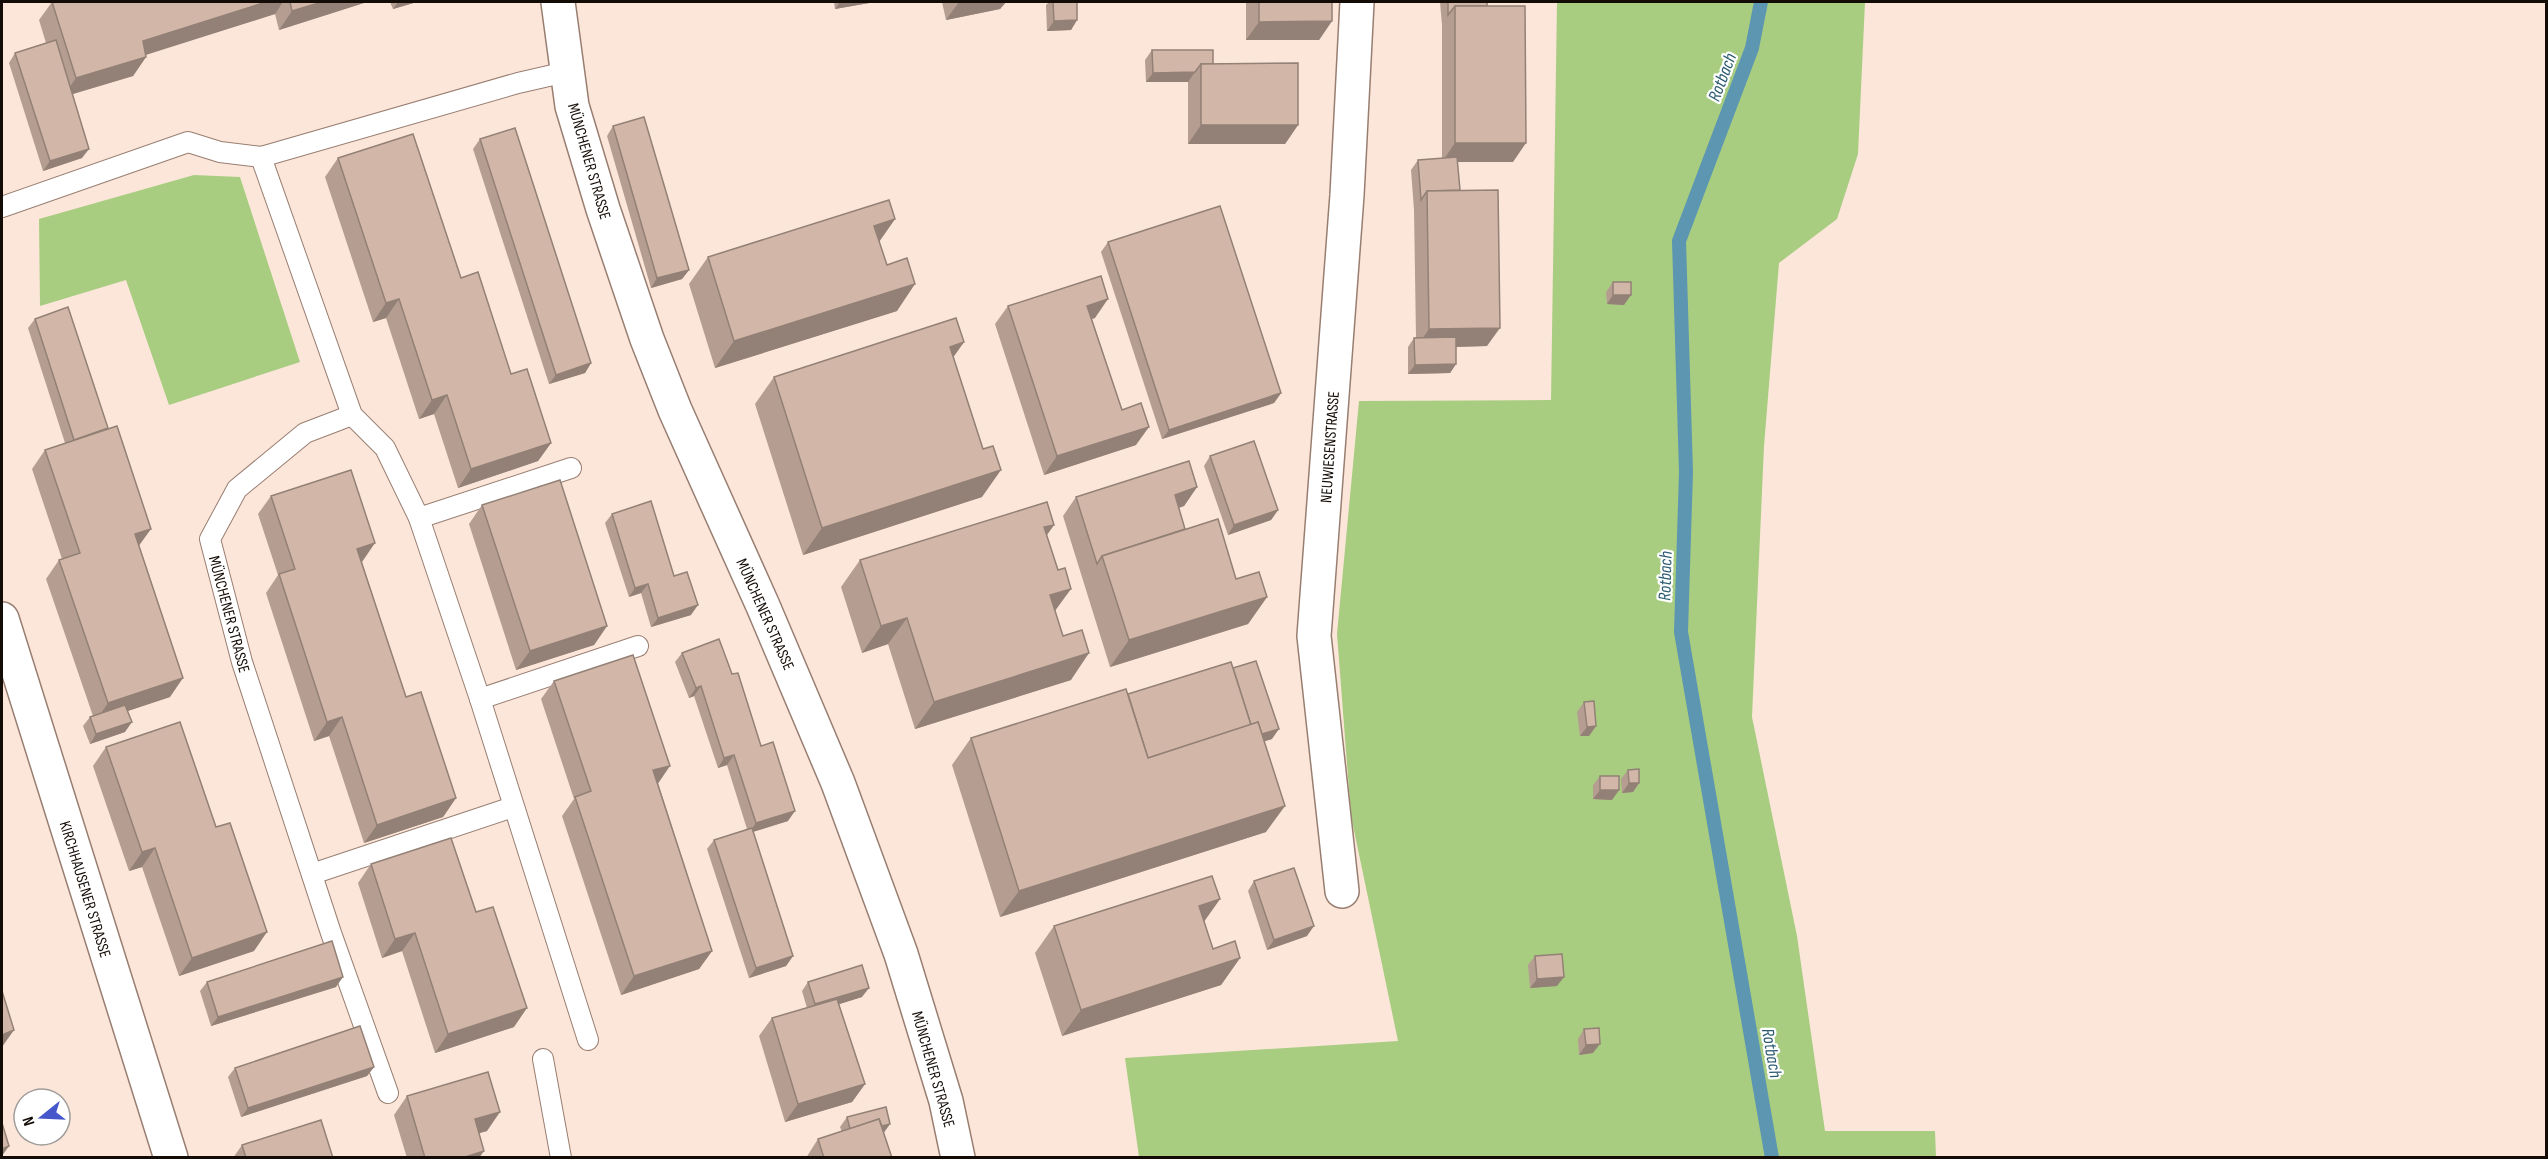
<svg xmlns="http://www.w3.org/2000/svg" width="2548" height="1159" viewBox="0 0 2548 1159" font-family="'Sofia Sans Condensed',sans-serif">
	<rect width="100%" height="100%" fill="#fce6da"/>
	<g fill="#a8cd80">
		<path d="M1557 2H1865L1858 154 1837 219 1779 263 1764 446 1752 717 1797 936 1825 1131H1935L1936 1157H1139L1125 1058 1398 1041 1351 816 1337 634 1359 401 1551 400Z"/>
		<path d="M194 175 240 177 300 362 169 405 126 280 40 306 39 219Z"/>
	</g>
	<g fill="none" stroke-linecap="round" stroke-linejoin="round">
		<path stroke="#5c96b1" stroke-width="14" d="M1761 2 1752 48 1679 241 1686 472 1681 632 1772 1158"/>
		<g stroke="#987e71" stroke-width="22">
			<g id="lane">
				<path d="M261 157 352 415 385 448 419 518 480 699 588 1040"/>
				<path d="M2 207 188 142 220 152 261 157 518 83 566 72"/>
				<path d="M352 415 305 433 237 489 210 539 242 662 331 933 388 1093"/>
				<path d="M419 518 571 468"/>
				<path d="M480 699 638 646"/>
				<path d="M312 874 513 807"/>
				<path d="M543 1059 561 1158"/>
			</g>
		</g>
		<g stroke="#987e71" stroke-width="36">
			<g id="street">
				<path d="M558 2 572 106 603 209 647 339 675 410 763 606 838 783 901 954 946 1101 958 1158"/>
				<path d="M2 619 171 1158"/>
				<path d="M1342 891 1314 636 1347 195 1357 2"/>
			</g>
		</g>
		<use href="#lane" stroke="#fff" stroke-width="20"/>
		<use href="#street" stroke="#fff" stroke-width="33"/>
	</g>
	<g fill="#b59d91">
		<path d="M52 2H367L279 30 275 14 146 54V57L133 76 72 94 82 158 43 171 9 63 15 53 46 43 39 20Z"/>
		<path d="M390 2H417L393 9Z"/>
		<path d="M834 2H875L835 9Z"/>
		<path d="M942 2H1006L1000 9 946 20Z"/>
		<path d="M1049 2H1077V20L1071 30 1047 31 1046 5Z"/>
		<path d="M1246 2H1332V21L1319 40H1246Z"/>
		<path d="M1440 2H1487L1513 162H1457L1460 190 1487 346 1456 347V364L1450 373 1408 374V347L1414 338H1416L1414 210 1411 170 1418 160 1442 158V25Z"/>
		<path d="M1152 50 1213 64 1298 125 1285 144H1188V82H1146L1145 60Z"/>
		<path d="M613 126 689 270 682 279 651 288 607 136Z"/>
		<path d="M480 139 591 363 585 373 549 384 473 149Z"/>
		<path d="M338 158 461 278 511 374 551 443 538 461 458 488 434 414 419 419 386 318 373 322 325 177Z"/>
		<path d="M895 219 879 242 897 311 715 368 689 284 708 257Z"/>
		<path d="M1108 242 1281 393 1274 403 1162 439 1101 252Z"/>
		<path d="M1613 282 1624 305 1607 304 1606 292Z"/>
		<path d="M1008 306 1095 318 1092 319 1122 410 1136 445 1044 475 995 324Z"/>
		<path d="M35 319 139 546 170 697 127 711 125 732 90 744 83 726 90 717 93 716 46 579 59 560 62 559 32 469 45 450 65 443 28 328Z"/>
		<path d="M964 342 953 357 982 497 803 555 755 404 774 377Z"/>
		<path d="M1210 456 1278 510 1271 520 1228 535 1204 466Z"/>
		<path d="M1197 487 1184 506 1179 508 1185 529 1236 579 1267 597 1248 624 1110 667 1063 516 1076 497Z"/>
		<path d="M271 496 362 562 406 697 456 798 443 817 364 843 329 736 314 741 266 593 278 575 258 514Z"/>
		<path d="M482 505 607 626 594 645 516 670 469 524Z"/>
		<path d="M612 514 674 576 691 615 651 627 641 593 629 597 605 523Z"/>
		<path d="M1054 525 1047 535 1055 611 1071 680 915 729 888 644 862 653 841 587 860 560Z"/>
		<path d="M682 653 761 746 788 821 753 832 793 956 786 966 749 978 707 849 714 840 747 829 727 765 718 768 694 696 689 698 675 662Z"/>
		<path d="M1233 668 1272 739 1264 741 1266 832 1000 917 952 765 971 738 1128 694Z"/>
		<path d="M554 681 658 783 712 951 699 969 621 995 562 816 574 799 541 699Z"/>
		<path d="M1584 702 1596 726 1589 736H1580L1577 712Z"/>
		<path d="M106 747 254 951 179 976 142 867 129 871 93 766Z"/>
		<path d="M1628 770 1639 783 1633 792 1622 793 1621 779Z"/>
		<path d="M1600 776 1619 790 1612 800 1593 799V785Z"/>
		<path d="M371 864 476 912 514 1027 435 1053 402 951 382 958 358 883Z"/>
		<path d="M1254 881 1307 936 1267 950 1248 891Z"/>
		<path d="M1220 899 1204 921 1213 949 1240 958 1221 985 1062 1036 1035 953 1054 926Z"/>
		<path d="M1535 956 1557 986 1530 988 1528 965Z"/>
		<path d="M207 982 336 987 211 1026 200 991Z"/>
		<path d="M808 982 862 997 839 1004 865 1084 852 1102 785 1122 759 1036 772 1018 807 1008 802 991Z"/>
		<path d="M1584 1029 1593 1053 1579 1055 1578 1039Z"/>
		<path d="M374 1067 367 1076 241 1117 228 1077 235 1068Z"/>
		<path d="M407 1096 487 1131 479 1133V1158H407L394 1115Z"/>
		<path d="M847 1117 884 1133 892 1158H806L818 1139 842 1132 840 1127Z"/>
		<path d="M242 1145 333 1158H233Z"/>
	</g>
	<g fill="#938076">
		<path d="M266 2H283L275 14 130 60 143 41Z"/>
		<path d="M322 2H367L279 30 292 11Z"/>
		<path d="M398 2H417L393 9Z"/>
		<path d="M840 2H875L835 9Z"/>
		<path d="M959 2H1006L1000 9 946 20Z"/>
		<path d="M1077 20 1071 30 1047 31 1054 21Z"/>
		<path d="M1332 21 1319 40H1246L1259 22Z"/>
		<path d="M146 57 133 76 63 97 76 78Z"/>
		<path d="M1195 72 1188 82H1146L1153 73Z"/>
		<path d="M1201 125H1298L1285 144H1188Z"/>
		<path d="M1455 143H1526L1513 162H1442Z"/>
		<path d="M89 149 82 158 43 171 50 161Z"/>
		<path d="M895 219 876 246 874 226Z"/>
		<path d="M689 270 682 279 651 288 657 278Z"/>
		<path d="M915 284 897 311 715 368 734 341Z"/>
		<path d="M1613 295H1631L1624 305 1607 304Z"/>
		<path d="M399 299 386 318 373 322 386 303Z"/>
		<path d="M1108 299 1095 318 1074 324 1087 306Z"/>
		<path d="M1500 328 1487 346 1416 348 1429 329Z"/>
		<path d="M964 342 945 369 950 347Z"/>
		<path d="M591 363 585 373 549 384 556 375Z"/>
		<path d="M1456 364 1450 373 1408 374 1415 365Z"/>
		<path d="M1281 393 1274 403 1162 439 1169 430Z"/>
		<path d="M447 395 434 414 419 419 432 400Z"/>
		<path d="M1149 427 1136 445 1044 475 1057 456Z"/>
		<path d="M551 443 538 461 458 488 471 469Z"/>
		<path d="M1001 470 982 497 803 555 822 528Z"/>
		<path d="M1197 487 1184 506 1162 513 1175 495Z"/>
		<path d="M1278 510 1271 520 1228 535 1234 525Z"/>
		<path d="M1054 525 1035 551 1044 527Z"/>
		<path d="M151 529 138 547 135 534Z"/>
		<path d="M375 543 362 562 344 567 357 549Z"/>
		<path d="M648 584 641 593 629 597 635 588Z"/>
		<path d="M1071 589 1052 615 1050 595Z"/>
		<path d="M1267 597 1248 624 1110 667 1129 640Z"/>
		<path d="M698 605 691 615 651 627 658 618Z"/>
		<path d="M907 618 888 644 862 653 881 626Z"/>
		<path d="M607 626 594 645 516 670 530 651Z"/>
		<path d="M1089 653 1071 680 915 729 934 702Z"/>
		<path d="M183 678 170 697 95 722 108 703Z"/>
		<path d="M701 686 694 696 689 698 696 688Z"/>
		<path d="M342 717 329 736 314 741 327 722Z"/>
		<path d="M132 722 125 732 90 744 96 734Z"/>
		<path d="M1596 726 1589 736H1580L1587 727Z"/>
		<path d="M1279 729 1272 739 1129 784 1142 766Z"/>
		<path d="M734 755 727 765 718 768 724 758Z"/>
		<path d="M670 766 657 785 653 770Z"/>
		<path d="M1629 783H1639L1633 792 1622 793Z"/>
		<path d="M1600 790H1619L1612 800 1593 799Z"/>
		<path d="M456 798 443 817 364 843 377 825Z"/>
		<path d="M1285 806 1266 832 1000 917 1019 891Z"/>
		<path d="M795 811 788 821 749 833 756 823Z"/>
		<path d="M155 848 142 867 129 871 142 852Z"/>
		<path d="M1220 899 1201 926 1199 906Z"/>
		<path d="M1314 926 1307 936 1267 950 1274 940Z"/>
		<path d="M267 932 254 951 179 976 192 958Z"/>
		<path d="M415 933 402 951 382 958 395 939Z"/>
		<path d="M712 951 699 969 621 995 634 976Z"/>
		<path d="M793 956 786 966 749 978 756 968Z"/>
		<path d="M1240 958 1221 985 1062 1036 1081 1010Z"/>
		<path d="M343 977 336 987 211 1026 218 1017Z"/>
		<path d="M1564 977 1557 986 1530 988 1537 979Z"/>
		<path d="M869 988 862 997 808 1014 815 1004Z"/>
		<path d="M527 1008 514 1027 435 1053 448 1034Z"/>
		<path d="M14 1030 2 1047V1035Z"/>
		<path d="M1600 1044 1593 1053 1579 1055 1586 1045Z"/>
		<path d="M374 1067 367 1076 241 1117 248 1108Z"/>
		<path d="M865 1084 852 1102 785 1122 798 1104Z"/>
		<path d="M500 1112 487 1131 462 1138 475 1119Z"/>
		<path d="M890 1124 883 1134 852 1136Z"/>
		<path d="M9 1146 2 1156V1149Z"/>
		<path d="M484 1151 479 1158H462Z"/>
	</g>
	<g fill="#d2b7a9" stroke="#938076" stroke-width="1.5">
		<path d="M52 2H266L143 41 146 57 76 78Z"/>
		<path d="M290 2H322L292 11Z"/>
		<path d="M1053 2H1077V20L1054 21Z"/>
		<path d="M1259 2H1332V21L1259 22Z"/>
		<path d="M1448 2H1487V6H1455L1448 15Z"/>
		<path d="M1455 6H1525L1526 143H1455Z"/>
		<path d="M56 40 89 149 50 161 15 53Z"/>
		<path d="M1152 50H1213V64H1201L1195 72 1153 73Z"/>
		<path d="M1298 63V125H1201V64Z"/>
		<path d="M644 117 689 270 657 278 613 126Z"/>
		<path d="M515 128 591 363 556 375 480 139Z"/>
		<path d="M413 134 461 278 478 272 511 374 527 369 551 443 471 469 447 395 432 400 399 299 386 303 338 158Z"/>
		<path d="M1457 157 1460 190 1427 191 1421 200 1418 160Z"/>
		<path d="M1498 190 1500 328 1429 329 1427 191Z"/>
		<path d="M889 200 895 219 874 226 887 265 907 258 915 284 734 341 708 257Z"/>
		<path d="M1220 206 1281 393 1169 430 1108 242Z"/>
		<path d="M1101 276 1108 299 1087 306 1122 410 1141 403 1149 427 1057 456 1008 306Z"/>
		<rect x="1613" y="282" width="18" height="13"/>
		<path d="M68 307 108 428 74 440 35 319Z"/>
		<path d="M956 318 964 342 950 347 983 449 993 446 1001 470 822 528 774 377Z"/>
		<path d="M1456 337V364L1415 365 1414 338Z"/>
		<path d="M117 426 151 529 135 534 183 678 108 703 59 560 80 553 45 450Z"/>
		<path d="M1254 441 1278 510 1234 525 1210 456Z"/>
		<path d="M1189 461 1197 487 1175 495 1185 529 1102 556 1097 564 1076 497Z"/>
		<path d="M351 470 375 543 357 549 406 697 421 692 456 798 377 825 342 717 327 722 279 574 295 569 271 496Z"/>
		<path d="M560 480 607 626 530 651 482 505Z"/>
		<path d="M651 501 674 576 687 572 698 605 658 618 648 584 635 588 612 514Z"/>
		<path d="M1047 502 1054 525 1044 527 1058 570 1065 568 1071 589 1050 595 1063 636 1082 630 1089 653 934 702 907 618 881 626 860 560Z"/>
		<path d="M1218 519 1236 579 1259 572 1267 597 1129 640 1102 556Z"/>
		<path d="M719 639 732 674 738 673 761 746 773 742 795 811 756 823 734 755 724 758 701 686 696 688 682 653Z"/>
		<path d="M633 655 670 766 653 770 712 951 634 976 575 797 591 791 554 681Z"/>
		<path d="M1256 661 1279 729 1262 734 1258 722 1251 725 1233 668Z"/>
		<path d="M1231 662 1251 725 1148 758 1128 694Z"/>
		<path d="M1126 689 1148 758 1258 722 1285 806 1019 891 971 738Z"/>
		<path d="M1594 701 1596 726 1587 727 1584 702Z"/>
		<path d="M125 705 132 722 96 734 90 717Z"/>
		<path d="M180 722 216 827 230 823 267 932 192 958 155 848 142 852 106 747Z"/>
		<path d="M1639 769V783H1629L1628 770Z"/>
		<rect x="1600" y="776" width="19" height="14"/>
		<path d="M752 828 793 956 756 968 714 840Z"/>
		<path d="M451 838 476 912 493 907 527 1008 448 1034 415 933 395 939 371 864Z"/>
		<path d="M1294 868 1314 926 1274 940 1254 881Z"/>
		<path d="M1212 876 1220 899 1199 906 1213 949 1235 941 1240 958 1081 1010 1054 926Z"/>
		<path d="M332 941 343 977 218 1017 207 982Z"/>
		<path d="M1562 954 1564 977 1537 979 1535 956Z"/>
		<path d="M862 965 869 988 815 1004 808 982Z"/>
		<path d="M2 991 14 1030 2 1035Z"/>
		<path d="M837 999 865 1084 798 1104 772 1018Z"/>
		<path d="M360 1026 374 1067 248 1108 235 1068Z"/>
		<path d="M1599 1028 1600 1044 1586 1045 1584 1029Z"/>
		<path d="M488 1072 500 1112 475 1119 484 1151 462 1158H425L407 1096Z"/>
		<path d="M886 1107 890 1124 882 1126 879 1119 850 1129 847 1117Z"/>
		<path d="M879 1119 892 1158H824L818 1139Z"/>
		<path d="M321 1120 333 1158H246L242 1145Z"/>
		<path d="M2 1123 9 1146 2 1149Z"/>
	</g>
	<g text-anchor="middle" stroke-width="4.5" stroke-linejoin="round" paint-order="stroke">
		<g font-size="16" fill="#130b06" stroke="#fff">
			<text transform="translate(590 161) rotate(74)" y="6">MÜNCHENER STRASSE</text>
			<text transform="translate(1329 447) rotate(-86)" y="6">NEUWIESENSTRASSE</text>
			<text transform="translate(230 614) rotate(75)" y="6">MÜNCHENER STRASSE</text>
			<text transform="translate(766 614) rotate(66)" y="6">MÜNCHENER STRASSE</text>
			<text transform="translate(86 889) rotate(73)" y="6">KIRCHHAUSENER STRASSE</text>
			<text transform="translate(934 1069) rotate(74)" y="6">MÜNCHENER STRASSE</text>
		</g>
		<g font-size="18" font-style="italic" fill="#2c5b71" stroke="#fff">
			<text transform="translate(1722 77) rotate(-69)" y="6">Rotbach</text>
			<text transform="translate(1665 576) rotate(-88)" y="6">Rotbach</text>
			<text transform="translate(1772 1053) rotate(80)" y="6">Rotbach</text>
		</g>
	</g>
	<rect width="2548" height="1159" fill="none" stroke="#130b06" stroke-width="6"/>
	<g transform="translate(42 1117) rotate(252)"><circle r="28" fill="#ffffff" stroke="#a19d9b" stroke-width="1.5"/>
	<path d="M0-4.5L10 22L0 15L-10 22Z" fill="#4657cb"/>
	<text y="-9" font-size="16" font-weight="bold" text-anchor="middle" fill="#130b06">N</text>
	</g>
</svg>
